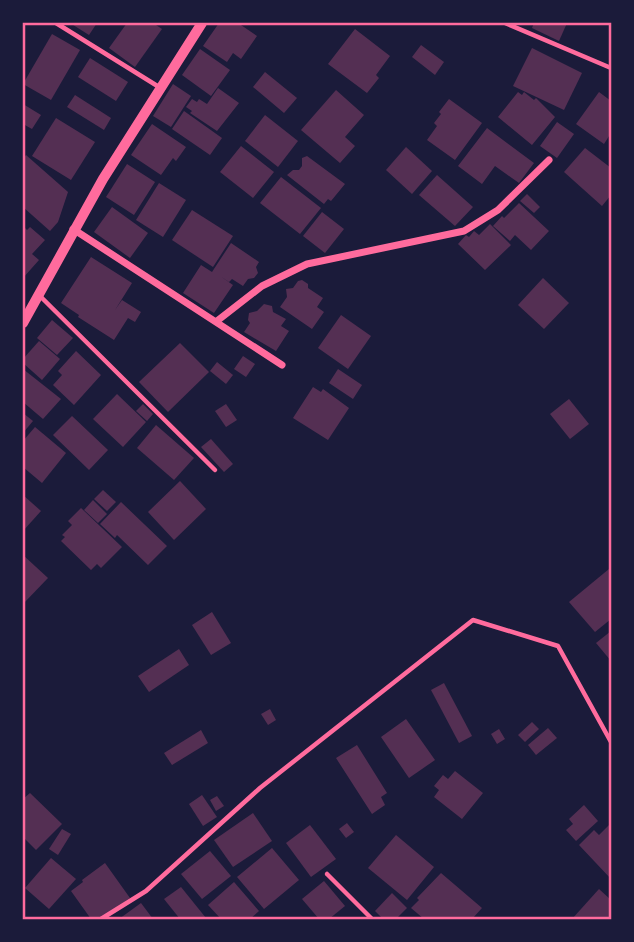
<svg xmlns="http://www.w3.org/2000/svg" width="634" height="942" viewBox="0 0 634 942" font-family="'Zilla Slab',serif">
	<rect width="100%" height="100%" fill="#1b1b3a"/>
	<g fill="#542f53">
		<path d="M70 23H97L89 35Z"/>
		<path d="M127 23H153L162 29 135 67 109 48Z"/>
		<path d="M219 23H238L257 36 241 59 233 53 227 62 203 46Z"/>
		<path d="M534 23H567L559 41 532 28Z"/>
		<path d="M355 29 390 56 376 75 379 78 367 93 328 64Z"/>
		<path d="M52 34 80 50 51 100 23 84Z"/>
		<path d="M421 45 444 62 435 75 412 57Z"/>
		<path d="M532 48 582 73 564 110 513 86Z"/>
		<path d="M200 49 230 70 211 96 182 75Z"/>
		<path d="M90 58 128 82 116 101 78 77Z"/>
		<path d="M265 72 297 98 284 113 253 87Z"/>
		<path d="M173 84 191 96 171 127 153 116Z"/>
		<path d="M218 88 239 103 217 131 190 113 192 111 186 107 192 99 197 102 199 99 207 104Z"/>
		<path d="M336 90 364 115 345 137 355 146 340 163 301 130Z"/>
		<path d="M518 92 522 95 524 92 534 100 536 98 555 117 532 145 498 117Z"/>
		<path d="M599 92 611 101V133L604 144 576 124Z"/>
		<path d="M75 95 111 118 104 130 67 107Z"/>
		<path d="M449 99 482 123 455 160 427 140 437 126 434 123 441 114 439 112Z"/>
		<path d="M23 104 41 115 32 129 23 124Z"/>
		<path d="M184 111 222 138 210 155 172 129Z"/>
		<path d="M265 115 298 141 278 167 245 141Z"/>
		<path d="M56 118 95 142 71 180 32 156Z"/>
		<path d="M557 122 574 134 557 158 540 146Z"/>
		<path d="M152 124 186 147 176 161 173 158 161 175 131 155Z"/>
		<path d="M487 128 534 163 519 183 495 166 482 184 458 166Z"/>
		<path d="M241 146 274 172 253 198 220 172Z"/>
		<path d="M406 147 432 171 412 194 386 170Z"/>
		<path d="M585 148 611 168V195L602 206 564 172Z"/>
		<path d="M26 155 68 192 58 222 50 231 23 207V159Z"/>
		<path d="M307 156 345 184 331 201 328 199 324 204 287 175 293 170H299L302 166V158Z"/>
		<path d="M127 164 155 182 134 215 106 197Z"/>
		<path d="M437 175 473 207 455 226 419 195Z"/>
		<path d="M281 177 321 208 300 234 260 203Z"/>
		<path d="M159 183 186 200 163 237 136 220Z"/>
		<path d="M527 194 540 207 534 213 520 201Z"/>
		<path d="M519 203 549 231 531 250 515 235 510 241 493 226 502 216 504 218Z"/>
		<path d="M112 207 148 233 130 258 94 232Z"/>
		<path d="M192 210 233 236 213 267 172 240Z"/>
		<path d="M322 212 344 229 325 253 303 236Z"/>
		<path d="M490 224 511 245 485 270 458 244 466 235 469 237 474 231 479 235Z"/>
		<path d="M23 226 27 230 30 227 45 240 32 254 39 260 23 278Z"/>
		<path d="M231 243 259 262 256 267 258 273 254 278 248 279 243 286 232 279 229 282 220 276 233 285 214 313 183 293 201 265 212 272Z"/>
		<path d="M91 257 132 283 115 310 122 300 141 312 135 322 128 318 114 340 78 317 79 315 61 303Z"/>
		<path d="M543 278 569 303 544 329 518 305Z"/>
		<path d="M302 280 308 284V288L323 298 317 307 324 312 312 329 280 307 287 297 286 289 293 288 298 281Z"/>
		<path d="M264 304 272 306 273 312 286 319 281 326 289 331 276 351 244 332 250 323 248 320 249 313 257 311Z"/>
		<path d="M341 315 371 336 348 369 318 348Z"/>
		<path d="M52 320 73 338 57 355 37 338Z"/>
		<path d="M39 341 60 359 42 380 23 363V359Z"/>
		<path d="M180 343 209 372 168 412 139 382Z"/>
		<path d="M76 351 101 375 74 405 53 385 62 375 58 371Z"/>
		<path d="M243 356 255 364 246 377 234 369Z"/>
		<path d="M217 362 233 375 226 384 210 371Z"/>
		<path d="M23 369 61 399 43 419 23 402Z"/>
		<path d="M338 369 362 385 353 399 329 383Z"/>
		<path d="M313 387 321 392 323 389 349 408 328 440 293 418Z"/>
		<path d="M117 394 146 422 123 447 93 419Z"/>
		<path d="M569 399 589 424 570 439 550 414Z"/>
		<path d="M143 404 153 414 147 421 136 411Z"/>
		<path d="M226 404 237 420 226 427 215 411Z"/>
		<path d="M23 413 33 421 23 433Z"/>
		<path d="M72 416 108 450 89 470 53 435Z"/>
		<path d="M156 425 194 458 174 480 137 448Z"/>
		<path d="M35 427 66 453 42 483 23 467V441Z"/>
		<path d="M211 439 233 464 224 472 201 447Z"/>
		<path d="M180 481 206 509 174 540 148 512Z"/>
		<path d="M103 490 116 502 107 511 94 499Z"/>
		<path d="M23 495 41 511 23 531Z"/>
		<path d="M93 500 107 514 98 523 84 510Z"/>
		<path d="M121 502 167 546 148 565 117 535 115 538 100 524Z"/>
		<path d="M81 508 122 547 101 568 97 564 91 570 61 541 65 537 62 535 72 525 68 521Z"/>
		<path d="M23 555 48 578 23 604Z"/>
		<path d="M609 569 611 571V619L595 632 569 602Z"/>
		<path d="M212 612 231 643 211 655 192 625Z"/>
		<path d="M611 631V661L596 643Z"/>
		<path d="M179 649 189 665 149 692 138 676Z"/>
		<path d="M444 683 472 736 459 743 431 690Z"/>
		<path d="M270 709 276 720 268 725 261 714Z"/>
		<path d="M406 719 435 760 409 778 381 737Z"/>
		<path d="M532 722 539 729 525 742 518 735Z"/>
		<path d="M548 728 557 738 536 755 528 745Z"/>
		<path d="M499 729 505 739 497 744 491 734Z"/>
		<path d="M201 730 208 743 172 765 164 753Z"/>
		<path d="M357 745 387 793 381 797 385 805 372 814 336 758Z"/>
		<path d="M455 771 483 793 462 819 434 797 439 790 434 786 443 775 448 779Z"/>
		<path d="M30 793 62 824 36 850 23 837V799Z"/>
		<path d="M202 795 217 817 203 826 189 804Z"/>
		<path d="M217 796 224 806 216 811 210 800Z"/>
		<path d="M584 805 598 821 576 841 566 830 573 824 569 819Z"/>
		<path d="M253 813 272 841 233 867 214 840Z"/>
		<path d="M347 823 354 832 346 838 339 829Z"/>
		<path d="M611 823V879L579 845 594 830 599 835Z"/>
		<path d="M310 825 336 859 311 877 286 843Z"/>
		<path d="M62 829 71 834 58 855 49 849Z"/>
		<path d="M396 835 434 867 407 900 368 868Z"/>
		<path d="M272 848 299 880 264 909 237 877Z"/>
		<path d="M210 851 231 876 202 899 181 874Z"/>
		<path d="M51 858 76 879 49 909 25 888Z"/>
		<path d="M105 863 130 898 100 919H91L71 891 83 882 82 880Z"/>
		<path d="M441 873 482 908 472 919H424L411 908 419 900 417 898Z"/>
		<path d="M324 881 345 906 329 919H319L302 899Z"/>
		<path d="M234 882 259 911 250 919H221L208 905Z"/>
		<path d="M181 887 206 918 204 919H180L164 899Z"/>
		<path d="M599 889 611 900V919H572Z"/>
		<path d="M392 893 407 908 396 919H383L375 911Z"/>
		<path d="M141 903 153 919H119Z"/>
	</g>
	<g fill="none" stroke-linecap="round" stroke-linejoin="round">
		<g stroke="#ff6b9d" stroke-width="4.5">
			<path d="M56 23 159 87"/>
			<path d="M505 23 611 68"/>
			<path d="M40 296 215 470"/>
			<path d="M327 874 372 919"/>
			<path d="M101 919 146 891 260 788 473 620 558 646 611 742"/>
		</g>
		<g stroke="#ff6b9d" stroke-width="7">
			<path d="M73 229 282 365"/>
			<path d="M217 321 262 286 307 264 464 231 498 210 549 160"/>
		</g>
		<path stroke="#ff6b9d" stroke-width="10" d="M23 323 103 179 202 23"/>
	</g>
	<rect width="634" height="942" fill="none" stroke="#1b1b3a" stroke-width="49"/>
	<rect x="24" y="24" width="586" height="894" fill="none" stroke="#ff6b9d" stroke-width="2.5"/>
</svg>
